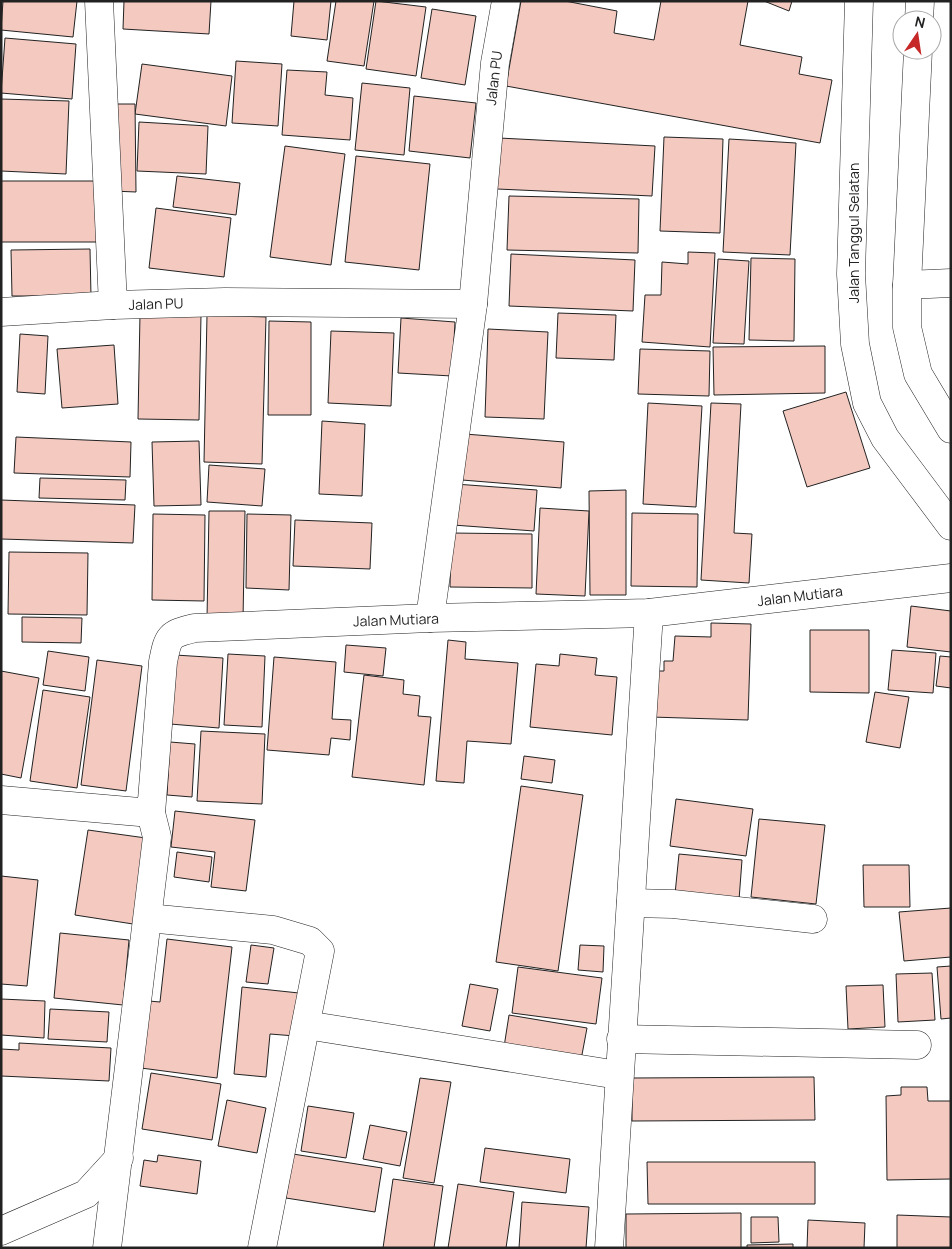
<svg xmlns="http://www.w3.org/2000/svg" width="952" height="1249" viewBox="0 0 952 1249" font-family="Manrope,sans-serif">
	<rect width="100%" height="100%" fill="#fff"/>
	<g fill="#f3c9c0" stroke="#222">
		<path d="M3 1H77L73 37 1 30Z"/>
		<path d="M124 1H211L209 34 123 29Z"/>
		<path d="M294 1H331L327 40 291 36Z"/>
		<path d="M336 1H374L364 66 327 61Z"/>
		<path d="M376 1 426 7 416 76 366 69Z"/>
		<path d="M521 1H565L617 11 614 33 654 40 661 1H748L740 45 802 57 799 74 832 80 820 143 506 86Z"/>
		<path d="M764 1H792L789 11Z"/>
		<path d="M432 9 476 16 465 85 421 78Z"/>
		<path d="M5 38 76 44 72 99 1 93Z"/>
		<path d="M236 61 282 64 278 126 232 123Z"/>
		<path d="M142 64 232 76 226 126 135 114Z"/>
		<path d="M287 70 327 72 325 95 353 98 350 140 282 135Z"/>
		<path d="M362 83 410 88 404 155 355 150Z"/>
		<path d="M414 96 476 103 470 158 409 151Z"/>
		<path d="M1 99 69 101 66 174 1 171Z"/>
		<path d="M112 104H135L136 192 112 191Z"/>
		<path d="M139 122 208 126 206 174 137 171Z"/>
		<path d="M664 137 723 139 720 233 660 231Z"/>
		<path d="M499 138 655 146 652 196 497 189Z"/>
		<path d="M729 139 796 143 790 255 723 252Z"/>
		<path d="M285 146 345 154 331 265 270 257Z"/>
		<path d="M356 156 430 164 419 270 345 262Z"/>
		<path d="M177 176 240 183 236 215 173 207Z"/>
		<rect x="1" y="181" width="96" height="61"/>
		<path d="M509 196 639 199 638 253 507 250Z"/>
		<path d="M156 208 231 218 224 277 149 268Z"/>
		<path d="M90 249 91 296H12L11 250Z"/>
		<path d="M688 252 715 253 710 347 642 342 645 295H661L662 262 688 264Z"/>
		<path d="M511 254 635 260 633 311 509 306Z"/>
		<path d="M751 258 795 259 794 341 749 340Z"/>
		<path d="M718 259 749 261 744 344 713 343Z"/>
		<path d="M558 313 616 315 614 360 556 358Z"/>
		<path d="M140 314 201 315 199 420 138 419Z"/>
		<path d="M207 315 266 317 262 464 204 462Z"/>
		<path d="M401 318 455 322 452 376 398 373Z"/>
		<path d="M269 321 311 322V415H268Z"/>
		<path d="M488 329 548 332 544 419 485 417Z"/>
		<path d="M331 331 394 333 391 406 328 403Z"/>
		<path d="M20 334 48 336 45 394 17 392Z"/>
		<path d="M114 345 118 404 62 408 57 349Z"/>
		<path d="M825 346V393L714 395 713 347Z"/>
		<path d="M640 349 710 351 709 396 638 394Z"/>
		<path d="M846 392 870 468 807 487 783 411Z"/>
		<path d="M648 403 702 406 696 507 643 504Z"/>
		<path d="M711 403 741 404 734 533 752 534 749 583 701 580Z"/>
		<path d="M322 421 365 424 362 496 319 494Z"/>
		<path d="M465 434 564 442 561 488 462 480Z"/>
		<path d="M16 437 131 442 130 477 14 473Z"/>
		<path d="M199 441 201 505 154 506 152 442Z"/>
		<path d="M209 465 265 469 262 506 207 502Z"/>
		<path d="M40 478 126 480 125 500 39 498Z"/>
		<path d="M455 484 537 490 534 531 453 525Z"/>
		<path d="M626 490V595H590L589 491Z"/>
		<path d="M1 500 135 505 133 543 1 539Z"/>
		<path d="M540 508 589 511 585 596 536 594Z"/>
		<path d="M209 511H245L243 619 207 618Z"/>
		<path d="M632 513 698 514 697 587 631 586Z"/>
		<path d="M153 514 205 515 204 601 152 600Z"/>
		<path d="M247 514 291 515 289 590 246 588Z"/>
		<path d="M295 520 372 523 370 569 293 566Z"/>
		<path d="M451 533 532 534V588L450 587Z"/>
		<path d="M9 552 88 553 87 615 8 614Z"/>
		<path d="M911 606 951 611V652L907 647Z"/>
		<path d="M22 617 82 618 81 643 22 642Z"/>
		<path d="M711 623 751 624 748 720 651 717 653 671H664V661H673L675 636 711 637Z"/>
		<path d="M810 630H869V693L810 692Z"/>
		<path d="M448 640 466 642 465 659 518 663 511 744 467 741 464 783 436 781Z"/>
		<path d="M346 645 386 648 383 676 344 672Z"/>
		<path d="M892 650 936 653 933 693 888 690Z"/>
		<path d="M48 651 89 657 85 691 43 685Z"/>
		<path d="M228 654 265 656 262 727 224 725Z"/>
		<path d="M560 654 597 658 595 675 617 677 612 735 530 727 536 664 559 666Z"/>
		<path d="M175 655 223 658 219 728 170 724Z"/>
		<path d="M940 656 951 657V688L936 686Z"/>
		<path d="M274 657 336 662 332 719 351 720 350 740 331 738 329 755 267 750Z"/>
		<path d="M97 660 142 666 126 791 81 785Z"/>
		<path d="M1 671 39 678 21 778 1 774Z"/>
		<path d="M364 675 404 680 403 694 420 696 418 716 431 717 424 785 352 777Z"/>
		<path d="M43 690 90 697 77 788 30 781Z"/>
		<path d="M875 692 909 697 900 748 866 742Z"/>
		<path d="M201 731 265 734 262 804 197 801Z"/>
		<path d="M170 742 195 744 192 797 167 795Z"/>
		<path d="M524 756 555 760 552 783 521 779Z"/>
		<path d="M521 786 583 795 558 971 496 962Z"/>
		<path d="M676 799 753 809 746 856 670 846Z"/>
		<path d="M175 811 255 820 246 891 211 887 215 852 171 847Z"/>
		<path d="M759 819 825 825 816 904 751 897Z"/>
		<path d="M88 830 146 838 133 924 75 915Z"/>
		<path d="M177 852 212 857 209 882 174 877Z"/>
		<path d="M679 854 742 860 739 900 675 894Z"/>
		<path d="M863 865H909L910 907H864Z"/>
		<path d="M1 876 38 880 27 986 1 984Z"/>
		<path d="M951 908V957L904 961 899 912Z"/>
		<path d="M60 933 129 940 123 1005 54 998Z"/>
		<path d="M167 939 232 947 217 1078 141 1068 149 1001 160 1002Z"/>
		<path d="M251 945 274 948 268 984 246 982Z"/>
		<path d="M580 945 604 946 603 972 578 970Z"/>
		<path d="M951 966V1018L941 1019 937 967Z"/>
		<path d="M518 967 602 978 596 1024 512 1013Z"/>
		<path d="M932 973 935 1020 898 1022 896 974Z"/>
		<path d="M470 984 498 989 490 1031 462 1026Z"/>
		<path d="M883 985 885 1027 848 1029 846 986Z"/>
		<path d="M242 987 299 993 295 1036 270 1034 266 1077 234 1074Z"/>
		<path d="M1 999 45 1001 44 1038 1 1035Z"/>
		<path d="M50 1009 109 1012 107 1042 48 1039Z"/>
		<path d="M509 1015 587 1028 581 1060 504 1047Z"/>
		<path d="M19 1043 111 1048 109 1081 1 1076V1049L19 1050Z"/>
		<path d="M151 1073 221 1084 212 1140 142 1129Z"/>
		<path d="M814 1077 815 1120 632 1121V1078Z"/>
		<path d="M420 1078 451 1082 434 1183 403 1178Z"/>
		<path d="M901 1087H927L928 1101H951V1179L887 1180 886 1096 901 1095Z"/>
		<path d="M227 1100 266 1108 257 1153 218 1146Z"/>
		<path d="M308 1106 354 1113 346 1158 301 1151Z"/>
		<path d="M370 1125 407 1132 400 1166 363 1159Z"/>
		<path d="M485 1148 570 1159 566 1193 480 1182Z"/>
		<path d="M293 1154 382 1168 375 1212 286 1198Z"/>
		<path d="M158 1155 201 1161 197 1194 140 1186 144 1160 157 1162Z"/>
		<path d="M647 1162H815V1204H648Z"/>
		<path d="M393 1179 443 1186 434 1248H383Z"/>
		<path d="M458 1184 514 1192 506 1248H448Z"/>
		<path d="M522 1202 589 1207 586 1248H519Z"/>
		<path d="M741 1213V1248H626V1214Z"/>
		<path d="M897 1215 951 1217V1248H897Z"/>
		<path d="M751 1217H778L779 1242 751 1243Z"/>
		<path d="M808 1220 865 1223 864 1248H807Z"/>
		<path d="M793 1244V1248H747V1245Z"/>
	</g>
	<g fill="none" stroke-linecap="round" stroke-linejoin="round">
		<g stroke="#222" stroke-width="29">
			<g id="minor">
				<path d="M99 1 113 305 225 302 473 304"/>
				<path d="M919 20 920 1"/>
				<path d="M918 50 907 285V327L918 374 951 429"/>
				<path d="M907 285 951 283"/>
				<path d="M1 312 113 305"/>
				<path d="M430 618 473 304 495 63 506 1"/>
				<path d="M1 800 151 813 163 662C168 636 169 634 195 628L430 618 649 613 951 578"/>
				<path d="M631 903 673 904 813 919"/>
				<path d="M148 918 273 930 310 941 320 951 262 1248"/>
				<path d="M306 1025 618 1075"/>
				<path d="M621 1039 917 1045"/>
				<path d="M1 1231 86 1194 119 1158"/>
				<path d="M107 1248 157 837 151 813"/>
				<path d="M609 1248 649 613"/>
			</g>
		</g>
		<g stroke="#222" stroke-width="29">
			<path id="tertiary" d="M859 1 851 274 855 344 867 403 885 438 951 526"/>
		</g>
		<use href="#minor" stroke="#fff" stroke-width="28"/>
		<use href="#tertiary" stroke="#fff" stroke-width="28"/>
	</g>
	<g text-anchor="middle" stroke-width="4" stroke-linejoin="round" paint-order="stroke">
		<g font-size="14" fill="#222" stroke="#fff">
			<text transform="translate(494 78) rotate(-83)" y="5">Jalan PU</text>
			<text transform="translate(854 233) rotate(-90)" y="5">Jalan Tanggul Selatan</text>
			<text transform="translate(156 304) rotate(-2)" y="5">Jalan PU</text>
			<text transform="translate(800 596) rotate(-7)" y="5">Jalan Mutiara</text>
			<text transform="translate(396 620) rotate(-2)" y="5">Jalan Mutiara</text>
		</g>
	</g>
	<rect width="952" height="1249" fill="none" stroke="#222222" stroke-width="5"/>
	<g transform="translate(917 35) rotate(13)"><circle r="24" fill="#ffffff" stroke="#a7a7a7"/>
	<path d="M0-4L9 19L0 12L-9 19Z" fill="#c62828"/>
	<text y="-8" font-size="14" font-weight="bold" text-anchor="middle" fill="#222222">N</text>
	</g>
</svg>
